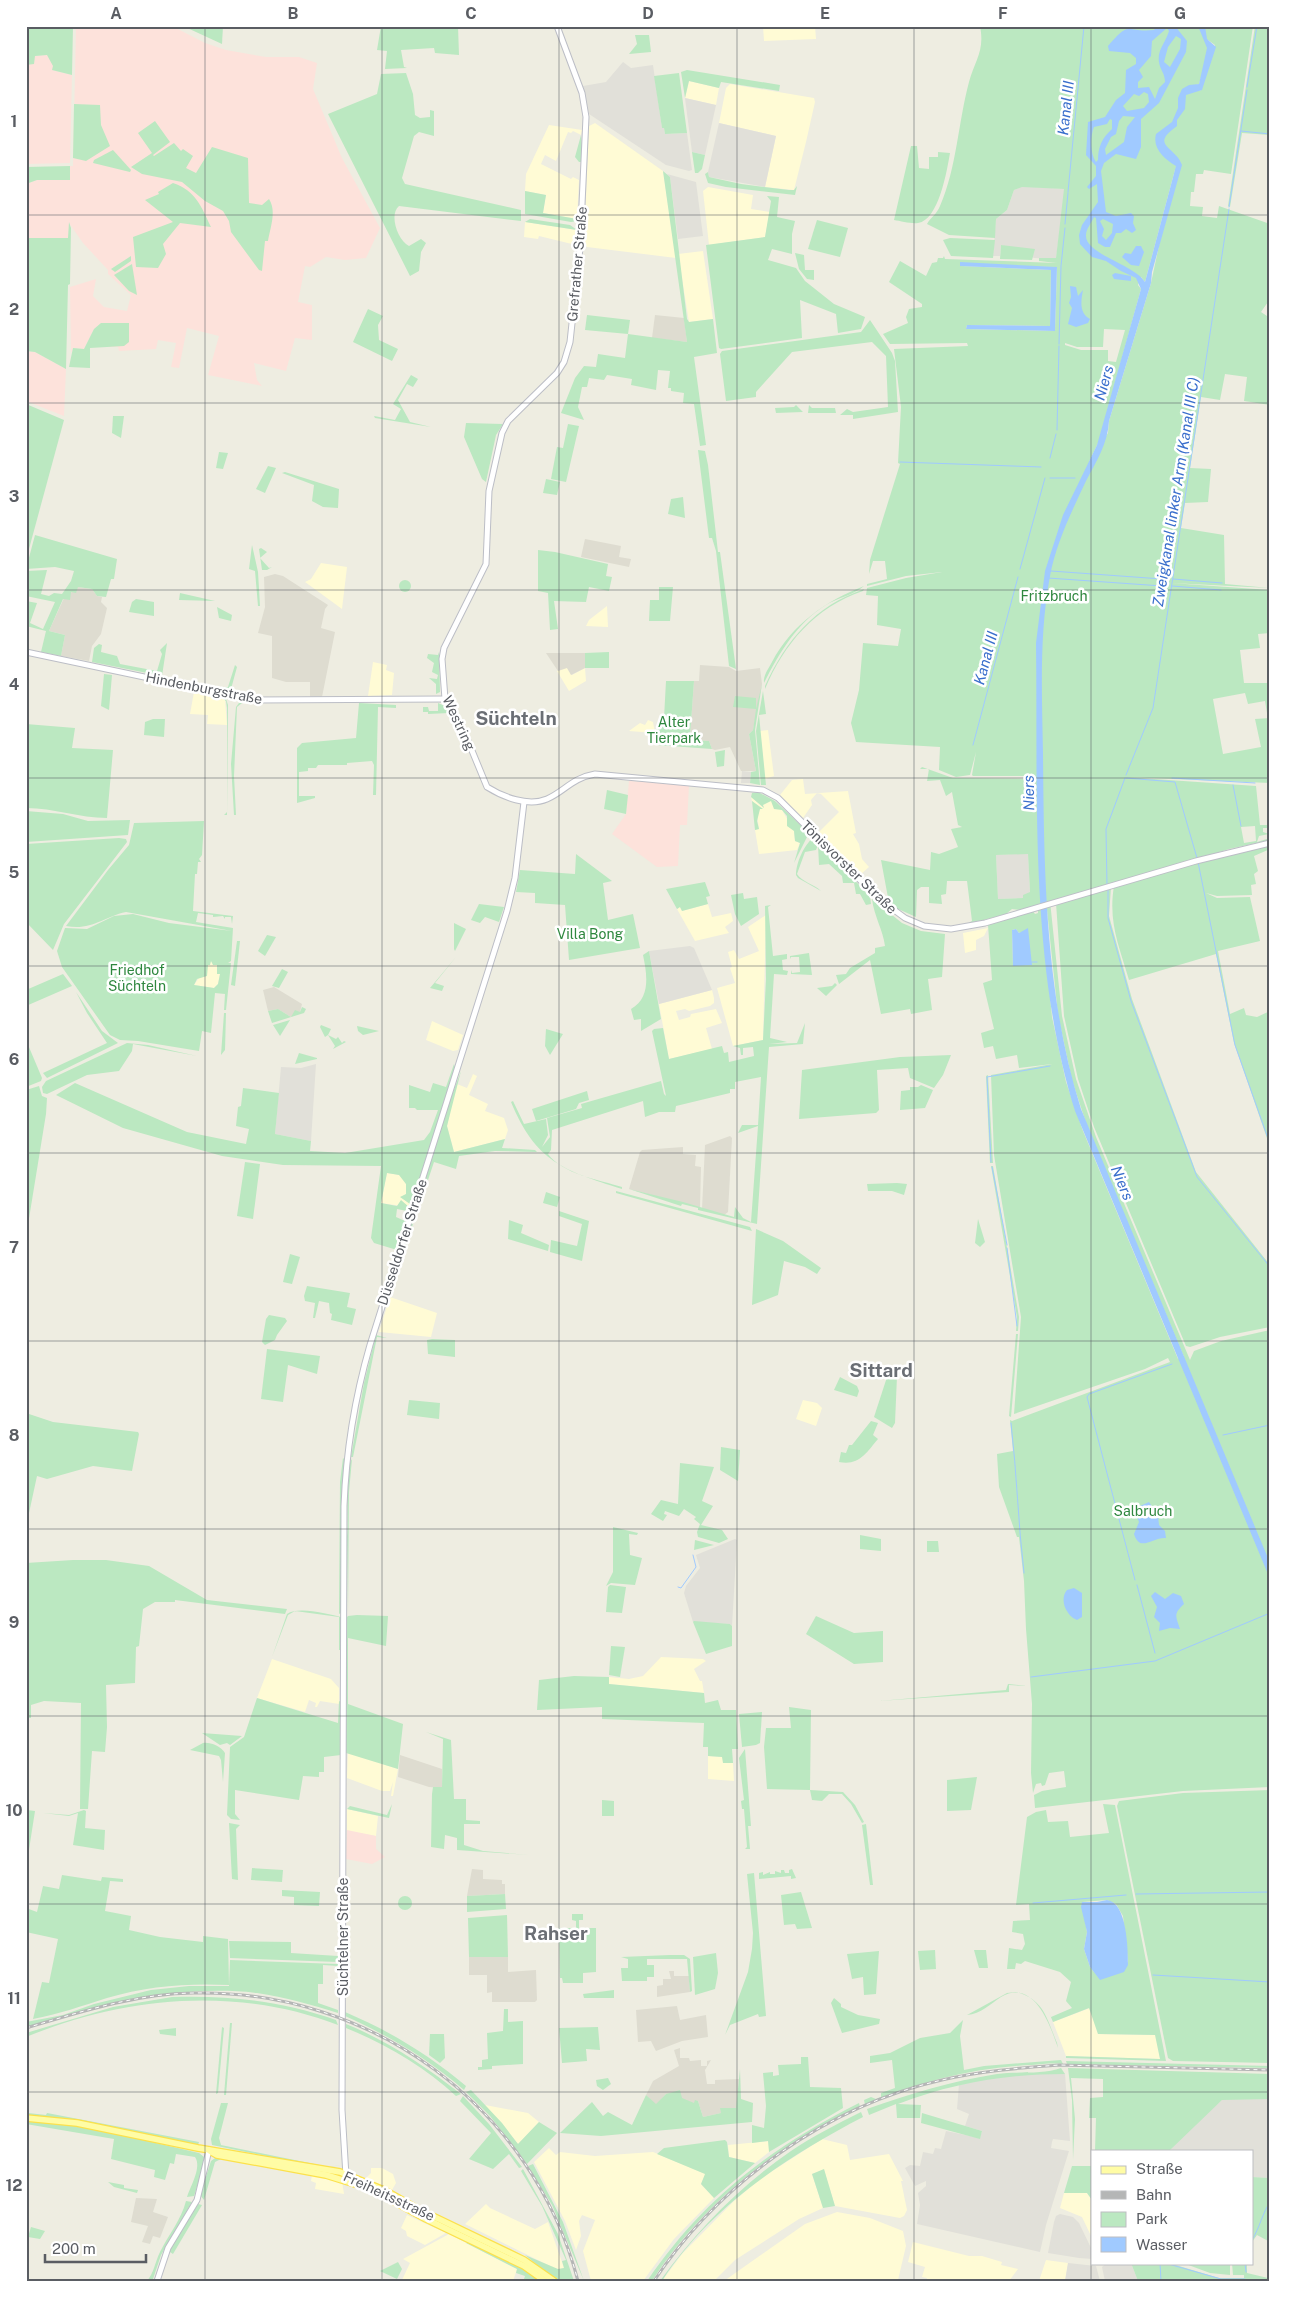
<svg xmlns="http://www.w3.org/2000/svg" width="1296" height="2307" viewBox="0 0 1296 2307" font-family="'Public Sans',sans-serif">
	<rect width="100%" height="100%" fill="#eeede1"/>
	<g fill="#fffbd5">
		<path d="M763 26H815L816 39 764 41Z"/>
		<path d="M689 81 719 88 716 105 685 98Z"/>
		<path d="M730 84 814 98 815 102 806 142 794 190 765 187 776 136 719 123 726 88Z"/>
		<path d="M595 123 663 171 676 258 587 247 584 245 589 126Z"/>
		<path d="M549 125 582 130 581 135 573 131 571 133 568 132 556 161 545 155 541 164 571 179 573 177 579 180 577 219 543 213 546 195 525 191 526 174Z"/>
		<path d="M708 187 753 195 751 209 770 212 765 237 709 245 703 191Z"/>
		<path d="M525 222 577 230 576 245 539 236 538 239 524 237Z"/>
		<path d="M703 251 713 319 689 322 678 254Z"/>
		<path d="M321 563 347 567 342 609 305 582 311 579Z"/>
		<path d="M607 606 608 627 586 626 589 620Z"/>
		<path d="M373 662 387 665 386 670 394 673 392 695 368 696Z"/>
		<path d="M562 668H567L572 675 585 668 586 681 569 691 557 671Z"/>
		<path d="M194 692 225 699 227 725 207 724 208 715 190 714Z"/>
		<path d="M648 720 653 722 655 733 629 731 640 723 645 725Z"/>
		<path d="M768 730 774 776 765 779 760 731Z"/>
		<path d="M803 779 805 794 848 791 856 833 853 834 859 844 862 859 869 867 860 875 818 833 839 812 821 794 817 793 811 800 812 805 803 818 780 795 792 780Z"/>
		<path d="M751 797 764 808 762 805 771 800 782 810 794 831 795 841 800 843 797 850 759 854 755 830 759 829 757 815 760 808 762 809 752 801Z"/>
		<path d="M708 904 712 917 731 913 733 921 725 927 729 933 695 941 677 909 680 907 682 911Z"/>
		<path d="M766 915 763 1040 733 1046 717 988 735 983 730 968 732 967 728 952 734 950 739 959 759 951 748 927Z"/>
		<path d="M988 928 984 936 976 940V950L965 953 963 933Z"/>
		<path d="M211 961 218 965 220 974 218 984 214 988 194 985Z"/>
		<path d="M712 990 714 998V1003L710 1006 689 1011 685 1009 676 1011 679 1020 690 1017 691 1014 716 1009 722 1023 706 1028 712 1049 669 1059 659 1004Z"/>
		<path d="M432 1021 463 1035 458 1050 453 1051 426 1040Z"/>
		<path d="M473 1074 477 1076 469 1095 488 1104 485 1111 504 1118 508 1130 505 1139 454 1152 447 1126 452 1102 457 1084 467 1088Z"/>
		<path d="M387 1173 400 1175 406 1184 407 1194 401 1197 410 1204 409 1207 381 1203Z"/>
		<path d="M390 1297 437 1313 431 1337 379 1332Z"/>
		<path d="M803 1400 817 1403 822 1408 816 1426 796 1419Z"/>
		<path d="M661 1657 703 1659 706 1661 694 1669 700 1681H702L704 1693 608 1684 609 1677 629 1679 643 1676Z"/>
		<path d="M272 1659 331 1679 339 1688V1704L320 1701 317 1707H315L316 1703 309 1700 305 1712 257 1698Z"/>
		<path d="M348 1752 398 1769 393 1796H391L393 1782 390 1791H382L347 1778Z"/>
		<path d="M708 1756 723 1757V1763H733L734 1781 708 1779Z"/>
		<path d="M347 1809 378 1816 376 1836 347 1831Z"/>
		<path d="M1090 2008 1098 2034 1156 2035 1160 2059 1066 2056 1053 2022Z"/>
		<path d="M485 2105 528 2113 539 2122 518 2144Z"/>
		<path d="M822 2139 847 2145 850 2160 889 2154 903 2181H901L907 2210 904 2216 900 2218 835 2206 824 2170 812 2174 823 2208 799 2219 735 2260 714 2281H662L682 2254 734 2201 760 2179Z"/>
		<path d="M769 2141V2152L755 2163 729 2157 728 2145Z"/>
		<path d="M549 2148 556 2155 560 2152 595 2156 653 2152 706 2174 701 2184 714 2198 674 2239 643 2281H591L583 2251 595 2220 582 2215 579 2221 581 2236 576 2250 565 2221 534 2162Z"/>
		<path d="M371 2168H382L393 2174 396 2183 392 2190 366 2178 371 2173Z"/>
		<path d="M312 2175 342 2181 344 2194 315 2189 316 2183 311 2181Z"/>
		<path d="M1064 2193H1087L1092 2200V2238L1082 2217 1060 2208Z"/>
		<path d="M486 2204 490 2208 535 2229 548 2222 564 2268 558 2270 465 2224Z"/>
		<path d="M837 2212 870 2218 903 2231 906 2246 898 2280 724 2281 805 2224Z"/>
		<path d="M407 2215 446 2233 425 2245 407 2236 406 2231 401 2228Z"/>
		<path d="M449 2234 517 2269 513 2281 402 2280 410 2263 403 2259Z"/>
		<path d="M913 2242 969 2256H982L1002 2262 1001 2265 1018 2269 1009 2281H926L927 2278 922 2277 925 2267 908 2262Z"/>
		<path d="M1046 2260 1068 2263 1065 2281H1039Z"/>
	</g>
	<g fill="#e1e0d9">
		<path d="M623 62 631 68 653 65 662 128H664L665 134 687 133 692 170 689 171 666 165 589 114 583 86 606 82Z"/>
		<path d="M685 98 716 105 705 155 692 152Z"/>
		<path d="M719 123 776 136 765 187 709 177 708 172Z"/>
		<path d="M667 174 696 182 703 236 678 239 670 177Z"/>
		<path d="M1022 186 1065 189 1056 259 1034 258 1001 245 1000 256H993L996 219 1007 210 1014 190Z"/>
		<path d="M742 771 751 772 750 783H741Z"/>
		<path d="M1028 853 1030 893 1023 898 998 899 996 855Z"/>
		<path d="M690 946 694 948 712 990 659 1004 649 951Z"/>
		<path d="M316 1064 311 1141 275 1134 281 1067 301 1068Z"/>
		<path d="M735 1539 737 1540 732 1626 730 1624 693 1622 684 1593 686 1586 700 1568 696 1555Z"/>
		<path d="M1038 2074H1065L1070 2141 1053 2139 1052 2142 1051 2148 1069 2151 1046 2225 1040 2252 917 2224 920 2205 918 2193 926 2186V2181L915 2186 905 2168 910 2165 920 2166 923 2152 933 2154 935 2148 941 2149 946 2131 980 2138 982 2131 965 2126 969 2114 957 2109 959 2084 997 2077Z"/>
		<path d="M1227 2098 1270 2099V2178L1252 2177V2151H1169L1192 2127 1222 2100Z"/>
		<path d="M1060 2214 1073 2217 1079 2223 1092 2250V2259L1079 2258 1048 2253 1054 2222 1056 2216Z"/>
		<path d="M1068 2263 1096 2266 1100 2281H1065Z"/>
		<path d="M1107 2263H1131L1138 2281H1105L1102 2267Z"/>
	</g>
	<g fill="#dedcd0">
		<path d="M655 315 684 318 687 342 652 338Z"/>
		<path d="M585 539 621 546 619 557 631 559 629 567 581 557Z"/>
		<path d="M275 574 283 576 328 605 325 609 321 628 335 632 322 697H310V682H286L272 678V636L258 633 265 607 264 577Z"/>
		<path d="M78 587 92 589 97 596 102 597 101 602 107 608 101 634 92 646 89 661 61 656 65 635 49 631 64 598Z"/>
		<path d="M546 653H585V668L571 675 567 668 558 671Z"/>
		<path d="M700 665 729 667 736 671 760 668 762 684 753 730 749 734 756 771H741L730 747 715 750 712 749 709 741 692 740 690 737 694 681H699Z"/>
		<path d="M274 987 302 1004 300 1012 291 1017 278 1009 268 1011 263 990Z"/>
		<path d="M730 1136 732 1138 728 1212 724 1215 702 1209 705 1145Z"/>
		<path d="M683 1147V1154L696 1155 695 1166 701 1167 700 1208 629 1189 640 1152 642 1150Z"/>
		<path d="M400 1755 442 1769V1788L429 1787 398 1777Z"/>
		<path d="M472 1869 483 1870V1879L502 1880V1884H505V1894L467 1896Z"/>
		<path d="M469 1957H508V1972L536 1970 537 2000 535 2002H492V1992L487 1993V1975H469Z"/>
		<path d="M669 1971H674V1976H689L690 1992 657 1997V1986L663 1985V1979H671Z"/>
		<path d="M677 2006 680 2020 706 2015 708 2037 682 2041 656 2051 651 2041 638 2042 636 2010Z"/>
		<path d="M680 2048V2058H689L690 2061 701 2060V2066H707V2061L711 2060 705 2070 707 2084H715V2080L739 2079 737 2108H721V2113L703 2117 698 2101 694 2104 666 2094 656 2105 646 2095 653 2081 679 2066 674 2050Z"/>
		<path d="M136 2198 157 2199 153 2212 168 2217 160 2238 153 2236 150 2244 142 2242 148 2226 131 2222Z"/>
	</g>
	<g fill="#fde2db">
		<path d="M76 26H172L205 43 226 50 266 57H299L317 63 313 89 342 158 380 228 366 258 345 260 326 257 310 267 305 266 298 302 312 305V340L295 338 286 371 254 363 257 380 262 386 208 375 219 336 187 328 179 368 171 367 176 343 158 340 156 349 119 351 118 347H109V346H124L101 323 94 329 84 349 73 348 71 353 70 287 96 279 93 296 104 307 127 311 131 295 108 274V270L83 243 69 223V238H26V184L37 180H70V166H73Z"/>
		<path d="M47 55 54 66 52 70 72 75 70 163 26 164V65L35 56Z"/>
		<path d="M26 351 35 352 66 369 64 416 26 401Z"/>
		<path d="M629 781 689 785 687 825H680L678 866 657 867 612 834 626 814Z"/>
		<path d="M347 1830 376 1836V1849L385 1857 372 1864 346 1859Z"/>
	</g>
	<g fill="#bbe8c1" fill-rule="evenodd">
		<path d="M26 26H73L72 75 52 70 53 66 47 55 35 56 34 64 26 65Z"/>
		<path d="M183 26H223L222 44Z"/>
		<path d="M381 26H458L459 55 435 53 434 48 401 50 404 67 407 68 385 69 387 51 377 50Z"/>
		<path d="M980 26H1253L1231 174 1204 170 1203 174H1196L1194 192H1191L1190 206 1203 207 1202 216 1217 218 1219 206 1270 224V299L1261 312 1270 318V405L1244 401 1247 377 1225 374 1220 400 1201 397 1190 468 1211 469 1208 502 1185 503 1181 528 1224 535 1225 584 1270 588 1171 583 1270 590V633L1258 634 1260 648 1240 650 1244 683H1270V713H1267L1265 701 1248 704 1245 693 1213 699 1223 754 1261 747 1255 719 1270 718V783L1125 777 1256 786 1260 825H1270V828H1263V832L1269 834 1259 836 1257 842 1270 838V840L1229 849 1111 887 1109 916 1132 999 1196 1172 1270 1265V1327L1220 1337 1190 1347 1186 1346 1094 1127 1078 1079 1064 1016 1056 903 1105 885 1050 901 1062 1016 1076 1079 1096 1137 1190 1360 1194 1351 1221 1341 1270 1330V1712L1267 1713 1270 1728V1787L1183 1791 1035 1808 1034 1795 1042 1791 1066 1787 1064 1771 1049 1773 1045 1785 1042 1786 1041 1783 1036 1784 1033 1793 1031 1773 1032 1704 1026 1629 1024 1581 1019 1537H1017L999 1487 997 1454 1013 1451 1010 1420 1012 1421 1170 1362 1168 1358 1145 1369 1014 1414 1021 1317 994 1155 991 1075 1052 1064 1019 1068 1017 1055 996 1059 993 1046 984 1048 981 1033 994 1029 983 983 992 980 988 925 1032 910 1035 914 1038 913V905L1020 910 1012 909 1006 914 965 925 972 921 967 881H947L946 894 941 895 942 904 929 903V887H921L917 890 916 917 896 908 889 903 881 860 930 870 931 852 939 854 958 847 951 829 962 827 958 825 952 792 946 796 940 780 927 781 929 769H920L922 767 953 778 1033 779V776H973L972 775 976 752 970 775 956 777 939 770 940 747 856 742 851 723 859 690 863 643 898 646 901 629 877 625 878 596 866 595 867 588 906 578 942 572 906 576 867 586V584L887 579 885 561H873L869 574 870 560 900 464 898 463 901 407 894 349 968 346 967 343 890 344 883 334 908 323 906 317 909 309 922 307V304L889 282 900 261 926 276 932 263 937 262 938 258H943L944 256 945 259 1057 263 1039 261V258H1056L1064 189 1022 187 1014 190 1007 210 996 219 995 238 949 235 927 224C930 218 937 214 940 206 957 167 958 123 969 82 975 60 985 51 980 26ZM1208 40 1215 45 1200 91 1196 85 1199 84 1207 58ZM1176 166 1151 283 1109 421 1108 433 1089 462 1099 441 1141 289 1138 285 1141 277 1145 282ZM960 266 1057 267 1055 331 966 329 967 325 1050 326 1051 270ZM1104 329 1125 330 1116 362 1108 361V350H1081L1065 345V343L1077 347H1103ZM1255 826 1256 841 1244 843 1241 827ZM1028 854 1030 892 1023 895V898L998 899 996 855ZM1046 900 1058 1015 1072 1080 1088 1129 1184 1357 1178 1359 1083 1131 1066 1082 1052 1017 1041 902ZM1016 929 1019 933 1022 932 1013 966 1012 930Z"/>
		<path d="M1255 26H1270V135L1242 133 1230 207 1228 206Z"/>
		<path d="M635 35H649L651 52 629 54 637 44Z"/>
		<path d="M687 70 780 85 779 91 721 82 719 88 689 81 685 98 681 72Z"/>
		<path d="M406 73 413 94 415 115 420 118 430 117V110L434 111V136L419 132 414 136 402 178 405 184 521 210V221L399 206C389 214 397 240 409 246L421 239 426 243 421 252 419 271 410 276 328 114 377 94 381 74Z"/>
		<path d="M679 73 687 133 665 134 664 128H662L654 76Z"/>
		<path d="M74 104 100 105 101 125 110 146 86 161 73 158Z"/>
		<path d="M155 121 170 142 153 155 154 156 174 143 181 151 183 149 193 156 186 168 196 173 212 147 248 158 249 203 262 205 269 199C277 211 270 228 268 241H265L262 271 259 270 231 232 229 221 223 211 205 201 182 182 142 174 131 167 152 153 138 133Z"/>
		<path d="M581 135 583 159 582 162H579L575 157Z"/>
		<path d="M911 146H917L919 168 929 169V157H938V152L950 153C947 170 939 220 918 223 911 224 901 221 894 220Z"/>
		<path d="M113 150 131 170 130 172 93 163 94 160Z"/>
		<path d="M692 152 705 155 702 169 698 173H695Z"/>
		<path d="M70 166V180H37L26 184V167Z"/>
		<path d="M663 171 670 177 687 319 689 322 713 319 717 353 694 357 706 445 700 446 694 404 683 403 684 393 671 391V388H668L670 371 658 370 656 390 631 385 632 379 607 375 604 380 589 378 587 387H582L578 407 584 420 561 413 575 378 584 366 596 367 598 354 625 358 628 334 585 330 587 315 630 320 628 334 687 342Z"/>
		<path d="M708 172 709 177 741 184 789 190H794L797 186 795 195 726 187 708 183 705 174Z"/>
		<path d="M173 183C196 191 201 206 211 227L180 223 163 244 166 254 158 268 136 267 133 237 173 222 145 200 159 194 158 192Z"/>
		<path d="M525 191 546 195 543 213 577 219V221L571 222 525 214Z"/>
		<path d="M767 196 779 197 777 217 795 221 792 234V254L772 249 768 260 796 268 805 281 834 304 865 317 861 329 838 333 836 314 800 300 802 338 721 349 719 348 706 245 765 237 771 201Z"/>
		<path d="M530 219 570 225 577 230 525 222Z"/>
		<path d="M817 220 848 228 840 257 808 249Z"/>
		<path d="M69 222 71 228 70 284 68 285 66 369 35 352 26 351V238H68Z"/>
		<path d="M950 238 995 240 993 258 951 256 943 240Z"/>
		<path d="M1001 245 1035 249 1032 260 1000 259Z"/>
		<path d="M795 253 804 255 805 270H814V280L807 279 799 269Z"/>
		<path d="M131 256V261L115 272 111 269Z"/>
		<path d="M132 264 137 295 129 291 114 275Z"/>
		<path d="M368 309 383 316 378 325 379 340 398 349 392 361 353 342Z"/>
		<path d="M870 320 892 353 895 361 898 412 853 419V415H840L847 409 853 412 888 407 886 356 872 342 792 352 756 392V397L726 401 720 354 722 351 861 332Z"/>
		<path d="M101 323H129V342L124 346 90 348V368L69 367 73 348 84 349 94 329Z"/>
		<path d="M411 375 418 379 413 387 407 384 398 400 410 422 431 427 375 418 374 416 395 420 401 409 393 404Z"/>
		<path d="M26 404 64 420 26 560Z"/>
		<path d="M796 405 803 412 776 413 775 408 794 407Z"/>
		<path d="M809 405 812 408H835L836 413H808Z"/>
		<path d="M113 416H124L121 438 112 433Z"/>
		<path d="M466 423 503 424 496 435 486 482 482 479 464 437Z"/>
		<path d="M568 424 579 426 566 482 551 479 557 447 563 448Z"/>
		<path d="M698 450 705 451 708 465 718 552H720L736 669 729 666 716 551 712 538H709Z"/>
		<path d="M219 452 228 453 223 469 216 468Z"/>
		<path d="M268 466 276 468 265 493 256 489Z"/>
		<path d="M285 472 339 489 338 508 323 507 312 501 314 485 282 473Z"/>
		<path d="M546 479 560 482 557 495 543 493Z"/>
		<path d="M683 497 685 518 668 514 671 499Z"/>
		<path d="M35 535 117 559 114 579H111L106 597 97 596 92 589 78 587 76 593 71 592 70 600 63 599 49 631 65 635 61 656 41 652 46 631 26 626V601L37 603 30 623 43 629 55 602 26 596V571L47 570 41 594 49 596 54 593 62 594 71 581 74 571 55 567 26 569Z"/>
		<path d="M252 545 258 572 260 606H258L255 571 249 569Z"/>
		<path d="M261 548 267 552 260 558 269 568 272 567 267 570H262L259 549Z"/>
		<path d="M538 550 555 552 608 564 606 576 612 577 609 591 589 587 586 602 554 601 558 629 550 630 548 593 538 591Z"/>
		<circle cx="405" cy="586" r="6"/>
		<path d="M864 586C856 594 837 598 826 605 797 623 779 653 764 683 763 675 769 668 772 662 792 624 826 601 864 586Z"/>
		<path d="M659 587H673L670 621H649L650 600H659Z"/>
		<path d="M864 589 863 591C815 607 784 644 765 689V686C786 640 815 606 864 589Z"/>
		<path d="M180 593 215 601 179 600Z"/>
		<path d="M136 599 154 602V616L129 612 132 602Z"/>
		<path d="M217 607 232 615 231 621 219 618Z"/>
		<path d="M167 643 162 676 92 662 94 648 99 644 102 645 101 652 117 656 120 664 157 671 162 654 160 650Z"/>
		<path d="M439 652 440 692 436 694V684L429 678 437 679 438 675 432 672 434 663 427 658 428 654 438 655Z"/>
		<path d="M609 652V668H585V653Z"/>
		<path d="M235 665 237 667 231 689 225 691 207 688 228 687Z"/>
		<path d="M104 674 112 675 109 710 101 706Z"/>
		<path d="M666 681H694L690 737 692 740 709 741 712 749 656 745 658 728 664 718Z"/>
		<path d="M762 684 755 730 760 785 750 783 751 772 756 771 749 734 753 730 756 709 733 707 735 696 756 698V709Z"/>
		<path d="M763 691 766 714 759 715 766 785H761L756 731Z"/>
		<path d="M222 698 226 699 228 705 227 815H224L227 812V708L226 701Z"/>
		<path d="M239 703H242L237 707 234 776 236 815H234L231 764 236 707Z"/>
		<path d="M359 703 396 705V708L378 707 376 795H373L374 765 372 761 347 763V765H318L316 768H308V771L299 772V796H315V798L297 803V748L302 743 356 738Z"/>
		<path d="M438 703 445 706 449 713 428 714V712H423V707H428L429 711H438Z"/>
		<path d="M153 719H165L164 737 144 735 145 722Z"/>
		<path d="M26 724 75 728 72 748 113 750 107 818C79 818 54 808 26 808Z"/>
		<path d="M725 750 724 766 717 767 715 752Z"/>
		<path d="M607 790 628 795 626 814 604 809Z"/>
		<path d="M758 792 775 801 809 833 794 863 800 843 795 841 794 831 787 826V816L782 810 774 809 771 801 763 805 764 808 751 797 752 793Z"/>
		<path d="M752 801 763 809H760L757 821 759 829 755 830Z"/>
		<path d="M26 811 63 814 88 821 130 820 128 835 26 842Z"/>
		<path d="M204 821 202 855 199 859 201 862H198L197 874H195L193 911 233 916 232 924 231 917H225V919L223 916 213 917V915L198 913 196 922 233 928 231 961 228 963H231L226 1010H224L225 994 215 993 211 1033 202 1031 199 1051 138 1041 120 1040 110 1035 62 967 57 951 65 928 87 929 114 916 133 914 169 923 232 931 126 912C103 917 91 931 66 926L108 870 129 845 134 823ZM211 961 213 965H217V974H220L218 984 214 988 194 985 197 979 207 976 208 965H210Z"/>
		<path d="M119 838 126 839 127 842 64 924 53 950 26 922V844Z"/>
		<path d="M813 838 870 896 871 904 866 905 860 894H856L854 883H843L842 876 829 864 819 865 818 845 816 850 805 852 797 874C802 882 814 884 821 891L798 878 796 875C796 863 804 845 813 838Z"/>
		<path d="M1270 846V849L1254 856 1258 871 1254 874 1256 884 1251 885 1252 895 1217 896 1206 893 1217 898 1250 897 1260 941 1218 951 1230 1014 1244 1008 1246 1015 1257 1017 1270 1011V1033L1267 1035 1270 1042V1147L1234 1043 1216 954 1129 980C1119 946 1108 922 1114 886L1200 862Z"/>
		<path d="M576 854 612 881 603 883 608 920 633 914 640 948 569 960 565 905 535 903V893L516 892 520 870 575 874Z"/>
		<path d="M705 882 710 896 706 897 708 904 682 911 680 907 677 909 666 889Z"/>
		<path d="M743 893 744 899 757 897 759 914 741 926 735 914 731 895Z"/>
		<path d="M872 899 902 923 921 931 945 934 942 977 928 979 932 1010 911 1014 910 1009 881 1014 870 960 839 984 836 975 846 974 850 968 875 953V948L885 946C883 930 874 916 872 899Z"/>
		<path d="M479 904 504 907 499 922 485 917 480 923 471 920Z"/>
		<path d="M771 905 768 907 773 956 787 954V959L782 960 783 970 788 971 787 975 774 974 770 1038 787 1042 769 1044 797 1043 805 1023 803 1044 769 1047 757 1224 698 1210V1208L682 1204 681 1206 629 1189 683 1202 734 1217 735 1207 743 1218 751 1222 758 1126 738 1133 742 1125H758L761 1077 735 1082V1089H730V1093L676 1106 675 1112H659L645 1117 643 1101 552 1130 551 1150 548 1154C562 1174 600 1180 622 1187V1189C563 1170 536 1162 511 1102L513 1101 524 1124 546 1119 548 1135 542 1147 550 1137 547 1118 582 1108 581 1104 661 1081 664 1094 666 1096 652 1031 654 1029 663 1028 669 1059 722 1046 724 1053 728 1052 729 1062 754 1056 753 1047 743 1048V1055H741L740 1048 733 1046 763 1040 766 979 765 906Z"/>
		<path d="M454 923 466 929 455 951 454 949Z"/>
		<path d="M267 935 276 937 265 956 258 951Z"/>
		<path d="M237 941H240L235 986 231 985Z"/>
		<path d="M649 951 661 1019 641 1031V1019L634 1020 631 1009C651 998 647 974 643 955Z"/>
		<path d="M809 953 812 975 791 974V970L792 973 800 972 799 957H791L790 959V956Z"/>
		<path d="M456 957 435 983 444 986 442 991 430 988Z"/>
		<path d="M282 969 288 972 279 988 272 986Z"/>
		<path d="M63 974 72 986 26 1006V990Z"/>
		<path d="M835 983 837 985 826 996 817 988 832 986Z"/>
		<path d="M76 992 102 1031 118 1043 47 1078 43 1073 107 1043 87 1013Z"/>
		<path d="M302 1007 306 1009 304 1013 272 1023 268 1011 278 1009 291 1017 295 1010 300 1012Z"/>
		<path d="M224 1013H226L225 1050 221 1055Z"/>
		<path d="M290 1020 280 1036 273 1025Z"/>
		<path d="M321 1025 331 1029 328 1035 336 1039 338 1037 342 1043 344 1041 346 1042 333 1049 335 1046 328 1035 325 1037 320 1027Z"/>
		<path d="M357 1026 379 1031 363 1035 358 1031Z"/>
		<path d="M546 1029 563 1034 550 1055 545 1046Z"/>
		<path d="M26 1040 42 1078 41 1081 26 1087Z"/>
		<path d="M127 1043 148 1045 197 1056 133 1044 132 1051 119 1071 87 1075 47 1094 43 1093 42 1087 46 1081Z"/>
		<path d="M299 1053 317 1058V1059L295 1064Z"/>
		<path d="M951 1055 943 1075 934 1088 910 1078 908 1068 877 1070 879 1110 876 1113 799 1119 802 1070 900 1057Z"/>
		<path d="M454 1064 455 1068 397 1250 374 1243 371 1238 381 1166 283 1165 222 1156 123 1128 56 1095 75 1083 187 1132 246 1144 249 1129 236 1126 238 1107 241 1106 243 1088 279 1093 275 1134 311 1141 310 1151 345 1153 424 1140 430 1132 438 1110H417L415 1108H409V1085L430 1092 433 1083 446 1087ZM387 1173 399 1175 406 1184V1194L400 1197 410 1204 409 1207 401 1200 397 1206 381 1203ZM397 1209 407 1211 405 1221 396 1217Z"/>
		<path d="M461 1071 447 1126 454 1152 505 1139 502 1148 535 1150 537 1152 495 1151 459 1156 456 1169 434 1162 414 1222 411 1221 441 1124Z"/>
		<path d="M988 1075 993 1163H990L986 1076Z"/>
		<path d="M921 1085 933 1090 925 1108 900 1110 901 1091 910 1090V1087H918Z"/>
		<path d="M39 1086 42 1096 47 1098 46 1114 26 1237V1090Z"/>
		<path d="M587 1091 589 1100 579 1103 576 1109 536 1121 532 1109Z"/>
		<path d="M245 1162 260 1164 253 1219 237 1216Z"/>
		<path d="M991 1166H993L1019 1317 1018 1331H1016L1017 1317Z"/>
		<path d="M897 1183 907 1184 904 1195 892 1191H868L867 1184Z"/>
		<path d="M616 1191 750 1227 752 1231 616 1193Z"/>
		<path d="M546 1192 560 1197 557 1207 543 1203Z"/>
		<path d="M559 1211 589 1221 582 1261 550 1252 551 1240 577 1246 582 1224 559 1216Z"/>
		<path d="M978 1219 985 1242 980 1247 975 1243Z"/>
		<path d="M509 1220 523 1225 521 1233 549 1245 548 1251 508 1239Z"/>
		<path d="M410 1223 413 1224 390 1297V1291Z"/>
		<path d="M756 1229 783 1241 821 1268 817 1274 805 1267 784 1261 778 1295 752 1305Z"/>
		<path d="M290 1254 300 1257 292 1284 283 1282Z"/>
		<path d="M307 1286 350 1293 347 1307 356 1309 352 1325 331 1320 332 1314 330 1313 329 1303 319 1301 315 1318H313L315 1303 305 1301 304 1296Z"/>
		<path d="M269 1315 285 1318 287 1321 277 1335 275 1340 265 1345 262 1342 266 1319Z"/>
		<path d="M1016 1334H1018L1011 1417 1009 1416Z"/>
		<path d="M376 1335 387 1338 377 1337 353 1457H351L364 1383Z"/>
		<path d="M432 1339 455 1340V1357L428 1354 427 1340Z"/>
		<path d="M267 1349 320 1356 317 1374 288 1365 283 1402 261 1399Z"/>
		<path d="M888 1374 897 1376 895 1423 892 1428 874 1417Z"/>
		<path d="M840 1377 857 1386 859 1391 857 1397 834 1390Z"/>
		<path d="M409 1400 440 1403 439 1419 407 1415Z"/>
		<path d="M26 1413 53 1422 138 1432 139 1434 132 1471 93 1466 47 1479 37 1476 26 1527Z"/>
		<path d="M871 1421 878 1423 873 1435 878 1439C866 1453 859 1466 839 1462L841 1452 846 1453 849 1445H852Z"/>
		<path d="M721 1447 740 1450 738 1481 720 1470Z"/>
		<path d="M343 1458 345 1460 342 1492 341 1613 339 1614 340 1482Z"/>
		<path d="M352 1459 349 1492 348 1613 347 1536C349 1520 344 1469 352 1459Z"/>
		<path d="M680 1463 714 1467 702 1501 713 1506 701 1525 722 1530 728 1539 719 1543 698 1537 697 1532 700 1524 694 1519 696 1517 684 1509 679 1516 665 1511 664 1514 667 1515 663 1521 651 1514 661 1500 678 1504Z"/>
		<path d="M613 1527 638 1533 637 1535 629 1534 630 1555 642 1558 635 1585 611 1583 606 1586 613 1572Z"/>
		<path d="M860 1535 881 1539V1551L860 1549Z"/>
		<path d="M695 1540 714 1545 694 1550Z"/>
		<path d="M927 1541H938L939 1552H927Z"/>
		<path d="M73 1560H106L149 1566 207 1600 287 1609 285 1614 175 1600V1602H155L143 1609 139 1646 136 1647 135 1683 106 1685 107 1727 105 1752 92 1751 88 1809H80L81 1703 44 1701 31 1705V1718H26V1563Z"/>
		<path d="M610 1585 626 1587 622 1613 606 1612 608 1587Z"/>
		<path d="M295 1611 288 1615 272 1657 287 1614C299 1606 327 1614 341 1617V1650H339V1617Z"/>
		<path d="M357 1615 388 1616 386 1646 348 1638V1704L403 1724 398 1769 346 1753 345 1619 348 1616Z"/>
		<path d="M816 1616 854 1633 883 1631V1662L854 1664 806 1634Z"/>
		<path d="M694 1621 730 1624 732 1626V1646L706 1654 693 1622Z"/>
		<path d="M611 1646 625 1647 620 1677 609 1675Z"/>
		<path d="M574 1676 609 1677V1684L704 1693 705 1703 718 1700 721 1710H736L738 1749H732L733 1763H723L722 1757 708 1756V1747H703L704 1723 602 1719V1707L537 1710 539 1680Z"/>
		<path d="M1008 1684 1027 1686 1009 1685V1692L879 1701 1006 1690Z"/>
		<path d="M257 1698 338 1723 339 1701 341 1702V1755L324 1757V1772H319V1777L303 1776 299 1800 235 1790V1814L240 1820 231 1819 227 1815 230 1747 244 1737Z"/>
		<path d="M789 1707 811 1710 810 1790 843 1792 855 1805 864 1822 862 1823 851 1804 842 1794H829L822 1801 812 1800 810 1790 767 1789 764 1747 766 1728H791Z"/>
		<path d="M762 1712 760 1743 756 1745 742 1747 739 1714Z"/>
		<path d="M426 1732 451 1740 454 1799H466V1820L480 1821V1824H464V1845L483 1851 529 1855 457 1850V1838L445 1835 444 1849 431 1847 432 1794 433 1787H442L443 1739Z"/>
		<path d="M202 1733 242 1736 230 1745 227 1743 220 1745Z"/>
		<path d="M203 1743C210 1742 221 1746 225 1753L223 1782 221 1760 219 1756 190 1750Z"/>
		<path d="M745 1749 751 1826H748L750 1849H745L747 1847 744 1809H742L741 1801 744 1800 739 1758Z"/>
		<path d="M977 1777 971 1810 947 1811V1780Z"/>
		<path d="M1270 1790V2063L1173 2061 1168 2058 1117 1806 1119 1801 1183 1793Z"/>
		<path d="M602 1800 614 1801V1816H602Z"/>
		<path d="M392 1804 389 1818 347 1809 350 1806 387 1815Z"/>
		<path d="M1103 1804 1115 1805 1166 2061 1066 2058V2056L1160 2059 1155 2035 1098 2034 1089 2008 1053 2022 1048 2010 1051 2017 1072 2008 1066 2001 1071 1982 1060 1972 1025 1961 1021 1964 1016 1963 1015 1969H1007L1009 1948 1022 1950 1025 1944 1023 1934 1012 1932 1013 1921 1030 1920 1029 1904 1016 1905 1027 1817 1036 1812 1046 1810 1048 1822 1068 1821 1070 1837 1109 1833ZM1107 1900 1116 1904 1123 1916 1128 1961 1122 1972 1100 1979 1090 1967 1084 1949 1087 1932 1082 1902Z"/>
		<path d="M27 1810 35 1811 26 1869V1814Z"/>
		<path d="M84 1810 86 1811 85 1828 105 1830 104 1850 73 1845 78 1813 69 1816 43 1813 69 1815Z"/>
		<path d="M229 1823 240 1825 236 1829 238 1880 232 1879Z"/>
		<path d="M866 1824 873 1885H870L862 1825Z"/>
		<path d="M252 1868 283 1870 282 1882 251 1880Z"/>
		<path d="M792 1869 796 1878 791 1879V1876L759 1879V1873L763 1872V1875L770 1872V1874H775V1871L781 1873V1870H784L785 1873H789V1870Z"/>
		<path d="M754 1873 766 2016 759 2017 758 2014 730 2025 725 2035 748 1972 752 1949 753 1933 747 1874Z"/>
		<path d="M62 1875 101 1881 102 1877 123 1879V1882L110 1881 105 1911 131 1916 129 1930 160 1937 203 1942V1936L228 1939 229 1985C188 1983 147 1986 107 1998 82 2006 59 2014 33 2019L42 1982 49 1983 58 1939 26 1932V1908L37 1912 43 1886 59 1889Z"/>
		<path d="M282 1890 320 1892 319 1906 294 1905V1897L282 1896Z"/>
		<path d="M801 1892 812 1928 797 1929 795 1924 784 1925 781 1895Z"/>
		<path d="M505 1894 506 1909 467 1912V1896Z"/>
		<circle cx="405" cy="1903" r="7"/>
		<path d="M572 1914H583V1920H579V1928H596V1972L583 1973V1983H563L562 1978H560L559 1928H576V1921L572 1920Z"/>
		<path d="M507 1915 508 1957H469L468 1918Z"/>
		<path d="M229 1941 291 1942V1953L338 1956V1962L230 1958Z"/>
		<path d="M935 1950 936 1969 920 1970 918 1951Z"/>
		<path d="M974 1950H986L988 1968H979Z"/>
		<path d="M879 1951 876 1994 864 1995 863 1977 852 1979 847 1954Z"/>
		<path d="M716 1953 718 1973 715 1989 695 1995 693 1957Z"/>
		<path d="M670 1955H684L690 1959 692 1991 690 1992 687 1959H647V1965H654V1977H647V1981H622L621 1968H628V1959L621 1957Z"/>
		<path d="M230 1960 338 1964V1966L323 1965V1984H318V2003L338 2010V2013C312 2005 285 1997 257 1993 177 1984 102 2005 26 2027V2022L63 2015 94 2004 151 1990 189 1986H229Z"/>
		<path d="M614 1990V1998H584L583 1994Z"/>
		<path d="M1016 1992C1044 1999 1047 2019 1057 2043L1058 2048C1050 2025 1034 1978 1001 1997 990 2004 981 2014 967 2015L1007 1993Z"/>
		<path d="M172 1997C229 1995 282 2001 336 2020L338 2025C237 1986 125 1996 26 2037V2033L113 2007Z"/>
		<path d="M834 1998 841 2004V2007L858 2015 880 2019 879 2024 842 2033 831 2003Z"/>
		<path d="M504 2009H508V2022L523 2021V2064L492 2066V2069L478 2070V2067H482V2060L488 2059 487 2033 503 2031Z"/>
		<path d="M345 2012C390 2031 429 2055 466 2086L464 2090C427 2058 389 2036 345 2016Z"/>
		<path d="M963 2020 960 2036 964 2070 984 2066 1061 2060 1063 2064C1053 2063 1042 2064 1032 2065 975 2067 918 2082 865 2105L864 2100 871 2097 876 2099 881 2097V2093L895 2088 892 2060 870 2063V2056L890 2053 920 2038 950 2033Z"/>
		<path d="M230 2023H232L226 2095H224Z"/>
		<path d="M346 2024C388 2041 425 2066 461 2094L456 2096C425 2067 386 2044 346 2028Z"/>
		<path d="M222 2027 224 2028 218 2093 216 2094Z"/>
		<path d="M598 2027 600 2050 586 2049 587 2061 562 2063 559 2028Z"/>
		<path d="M176 2028V2036L160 2034 159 2030Z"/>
		<path d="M430 2034H444L445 2058 440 2063 429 2055Z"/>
		<path d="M801 2057H808L810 2087 841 2088 843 2108 769 2152 768 2141 752 2143V2125L764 2128 766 2106 763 2073 773 2072V2076L779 2075 778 2065 801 2064Z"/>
		<path d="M1066 2061 1270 2066V2068L1067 2064Z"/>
		<path d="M1061 2068 1065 2074C1006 2074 953 2083 898 2104L921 2105 920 2118H897L896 2104 869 2115 867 2109C909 2094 952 2081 997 2074 1017 2071 1043 2075 1061 2068Z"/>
		<path d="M1068 2068 1270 2074V2099L1222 2100 1169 2151H1095L1096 2118H1089L1090 2098 1103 2097V2079L1071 2078 1075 2119 1073 2160 1072 2100Z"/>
		<path d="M740 2069 741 2099 753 2103 752 2122 601 2136 560 2133 592 2102 603 2116 608 2112 632 2125 646 2095 656 2104 666 2094 680 2090 682 2098 694 2103 695 2100 698 2101 703 2117 721 2113 720 2108H736Z"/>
		<path d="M608 2078 611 2084 603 2090 597 2086 596 2080Z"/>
		<path d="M471 2090 502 2123 518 2144 539 2122 557 2133 527 2164 490 2116 466 2092Z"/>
		<path d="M463 2096 489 2124 522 2167 519 2168 509 2154 493 2169 469 2159 491 2133 460 2101Z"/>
		<path d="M221 2103H228L219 2138 221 2145 329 2167 341 2165 325 2168 212 2145 211 2139Z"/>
		<path d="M859 2103 860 2107C777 2144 702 2204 652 2281H647C704 2198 770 2148 859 2103Z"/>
		<path d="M26 2111 28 2113 46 2115 47 2113 199 2142 198 2145 50 2117 26 2115Z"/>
		<path d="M861 2112 863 2117C786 2157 710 2207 662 2281H660C696 2231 740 2186 791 2151 813 2136 837 2124 861 2112Z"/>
		<path d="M922 2113 982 2131 980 2139 921 2123Z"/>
		<path d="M26 2121 83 2126 199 2153 204 2157 205 2162 194 2196 187 2197C191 2185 202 2167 195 2157L176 2154 174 2164 170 2163 165 2180 154 2177 155 2170 111 2159 114 2139 26 2124Z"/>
		<path d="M725 2140 727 2142 729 2157 755 2163 714 2198 701 2184 705 2174 657 2154 664 2148Z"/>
		<path d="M218 2156 221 2159 215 2162 204 2200 200 2195 211 2161Z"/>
		<path d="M533 2164 563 2222 584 2281 552 2205 528 2166Z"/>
		<path d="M1072 2166H1092V2200L1087 2193H1064Z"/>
		<path d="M523 2169 558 2234 574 2281H557L525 2255 558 2269 564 2268 562 2261 566 2260 542 2206 521 2171Z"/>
		<path d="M824 2169 835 2206 823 2208 812 2174Z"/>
		<path d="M1252 2177 1270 2178V2242L1257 2235 1252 2242Z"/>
		<path d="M108 2182 124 2185V2188L138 2190 137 2193 114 2187Z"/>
		<path d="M186 2201 192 2202 161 2255 153 2279 147 2281C154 2273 155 2262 160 2252 169 2234 181 2220 186 2201Z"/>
		<path d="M198 2204 202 2205 173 2254 170 2252V2249Z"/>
		<path d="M31 2227 45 2231 40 2239 28 2237Z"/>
		<path d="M466 2243H472L519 2266 542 2281 524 2279 525 2276 516 2273 517 2269Z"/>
		<path d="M398 2262 402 2269 397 2279 380 2271Z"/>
		<path d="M1131 2263H1169L1219 2278H1244V2275H1233L1232 2263H1247V2273L1268 2278 1270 2276V2281H1138Z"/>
		<path d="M1183 2263H1230V2275L1210 2273Z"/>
	</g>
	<g fill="#a0caff" fill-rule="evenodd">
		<path d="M1157 26H1175L1187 41 1186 52 1159 103 1141 119V147L1136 159 1116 154 1104 163 1101 171 1106 212 1116 216 1131 213 1134 216 1133 223 1136 230 1132 233 1126 229 1121 233H1116L1110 247H1105L1098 243 1096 218 1094 217C1092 222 1086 229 1086 235 1084 254 1134 264 1145 282L1176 166C1165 159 1152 149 1156 134L1172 122 1178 108V98L1182 89 1189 85 1199 84 1207 48 1198 26H1205L1207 39 1216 47 1202 90 1186 95 1185 109 1177 120V126C1149 146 1175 146 1182 165L1152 272 1151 283 1109 421C1108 443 1096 462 1086 481 1072 511 1056 543 1050 576 1039 635 1042 694 1043 753 1044 872 1045 995 1081 1109L1270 1563V1579L1075 1111C1029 965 1038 796 1036 643L1045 571 1063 515 1097 445 1141 289 1136 278 1121 271 1106 261 1092 257 1080 244 1079 235 1082 225 1098 202 1097 184 1089 189 1087 187 1096 176V166L1086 155 1088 122 1105 117 1116 100 1125 93 1126 70 1136 64V58L1130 53 1109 51 1108 46C1131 19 1125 33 1154 30ZM1167 28 1169 31C1166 42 1157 50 1159 62 1160 70 1165 73 1165 82L1159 88 1155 99 1149 87 1138 88V82L1143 77 1139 70 1151 56 1152 41ZM1176 36 1181 39 1180 49 1170 67 1164 62 1168 47ZM1144 92 1148 94 1149 102 1144 108 1127 111 1123 106 1134 94 1139 96ZM1123 116 1135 117 1127 127 1124 142 1106 155 1105 149 1111 137 1116 134 1119 121ZM1110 119 1112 120V129C1102 138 1098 147 1098 160L1096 162C1090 154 1090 136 1094 127L1107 124ZM1103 219 1113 224 1112 233 1106 240 1102 236 1104 229 1100 221Z"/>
		<path d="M1136 246H1141L1144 252 1139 266 1131 265 1122 257 1125 253 1131 254Z"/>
		<path d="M960 262 1057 267 1055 331 966 329 967 325 1050 326 1051 270 960 266Z"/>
		<path d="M1115 273 1131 276V281L1114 279 1112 275Z"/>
		<path d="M1070 286 1076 287 1078 296 1083 290C1081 301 1079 313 1090 319L1088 323 1076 327 1068 324 1072 308 1069 303 1071 297Z"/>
		<path d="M1028 928 1032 965 1013 966 1012 930 1016 929 1019 933Z"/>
		<path d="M1149 1502 1158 1516 1159 1525 1165 1531 1166 1538C1152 1537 1140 1553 1134 1534L1139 1522 1137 1517 1129 1511Z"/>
		<path d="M1074 1588 1082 1593V1617L1077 1620C1066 1616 1059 1599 1067 1590Z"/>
		<path d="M1155 1592 1165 1599 1173 1593 1181 1596 1184 1604C1173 1614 1176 1616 1180 1629L1170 1628 1159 1631 1160 1623 1154 1617 1157 1607 1151 1596Z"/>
		<path d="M1107 1900C1127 1902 1128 1949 1128 1965L1124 1972 1100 1980 1090 1967 1084 1949 1087 1932 1081 1907 1082 1902H1097Z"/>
	</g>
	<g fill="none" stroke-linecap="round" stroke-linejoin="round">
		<g stroke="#a0caff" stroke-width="1">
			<path d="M1247 87 1257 26"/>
			<path d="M1241 131 1270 134"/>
			<path d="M1068 192 1084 26"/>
			<path d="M1229 207 1247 90"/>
			<path d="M1065 224 1068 193"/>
			<path d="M1059 344 1061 266 1065 228"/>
			<path d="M1057 430 1059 346"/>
			<path d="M1050 458 1056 434"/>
			<path d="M900 462 1041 467"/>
			<path d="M1050 478H1075"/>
			<path d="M1020 569 1045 478"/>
			<path d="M1051 571 1162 579"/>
			<path d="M1048 578 1162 586"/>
			<path d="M1173 579 1222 583"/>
			<path d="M1172 586 1221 590"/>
			<path d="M973 745 1018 577"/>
			<path d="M1126 775 1153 708 1229 209"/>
			<path d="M1126 778 1175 782 1197 858"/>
			<path d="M1172 778 1255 783"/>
			<path d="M1233 785 1241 826"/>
			<path d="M1198 862 1235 1045 1270 1144"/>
			<path d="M1107 886 1106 829 1125 778"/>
			<path d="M1108 890V918L1131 1001 1197 1177 1270 1267"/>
			<path d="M1032 962H1037"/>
			<path d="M991 1162 987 1077 1050 1066"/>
			<path d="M992 1167 1007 1245"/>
			<path d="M1007 1248 1017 1326"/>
			<path d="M1011 1423C1017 1474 1018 1523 1024 1573"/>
			<path d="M1223 1435 1270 1425"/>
			<path d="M1135 1580 1087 1397 1089 1394 1172 1364"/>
			<path d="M1137 1585 1155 1653"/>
			<path d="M678 1587 681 1588 696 1567 693 1555"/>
			<path d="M1031 1677 1155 1661 1270 1613"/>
			<path d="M1136 1894 1270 1892"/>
			<path d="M1033 1903 1126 1895"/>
			<path d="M1153 1975 1270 1982"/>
			<path d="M1252 2240C1260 2227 1262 2214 1270 2202"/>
			<path d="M1160 2263 1161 2281"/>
			<path d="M1165 2263 1221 2279H1245"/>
			<path d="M1245 2263 1246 2272"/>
		</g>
		<g stroke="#bcbec6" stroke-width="7">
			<g id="secondary">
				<path d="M557 26 582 93 586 117 580 248 570 342 564 362 557 373 508 421 502 433 489 491 486 564 444 648 442 659 445 699 468 741 487 787C503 797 528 807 547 799 565 791 572 778 595 774L763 790 778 798 878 898 905 918 924 926 951 929 985 923 1196 861 1270 843"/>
				<path d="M26 652 253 700 445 699"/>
				<path d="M346 2176 342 2110 344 1506C346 1452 355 1397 370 1345L507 911 515 878 524 802"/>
				<path d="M157 2281 168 2248 197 2200 209 2150"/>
			</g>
		</g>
		<g stroke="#fce14c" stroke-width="8">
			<g id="primary">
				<path d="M26 2118 77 2123 198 2148 340 2172 386 2191 416 2208 524 2260 554 2281"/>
				<path d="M210 2151 217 2155 326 2175 371 2189 426 2219 524 2266 545 2281"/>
			</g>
		</g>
		<use href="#secondary" stroke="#fff" stroke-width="5"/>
		<use href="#primary" stroke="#fffca5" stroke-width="5.5"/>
		<g stroke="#b5b6b6" stroke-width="3">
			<g id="rail">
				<path d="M26 2028C80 2012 135 1994 193 1993 371 1989 532 2106 578 2281"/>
				<path d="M654 2281C719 2183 827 2106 942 2080 981 2071 1019 2068 1059 2065L1270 2070"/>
			</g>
		</g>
		<use href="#rail" stroke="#fff" stroke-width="1" stroke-dasharray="4" stroke-linecap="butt"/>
	</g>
	<path fill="none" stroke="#5a5d63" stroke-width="1" stroke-opacity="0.55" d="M205 26V2281M382 26V2281M559 26V2281M737 26V2281M914 26V2281M1091 26V2281M26 215H1270M26 403H1270M26 590H1270M26 778H1270M26 966H1270M26 1153H1270M26 1341H1270M26 1529H1270M26 1716H1270M26 1904H1270M26 2092H1270"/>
	<g text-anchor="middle" stroke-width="5" stroke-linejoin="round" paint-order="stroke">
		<g font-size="14" fill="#5a5d63" stroke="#fff">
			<text transform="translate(577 264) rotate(-85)" y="5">Grefrather Straße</text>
			<text transform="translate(204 688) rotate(11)" y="5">Hindenburgstraße</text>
			<text transform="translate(459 723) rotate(65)" y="5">Westring</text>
			<text transform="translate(849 867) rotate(44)" y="5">Tönisvorster Straße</text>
			<text transform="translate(402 1242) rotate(-72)" y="5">Düsseldorfer Straße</text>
			<text transform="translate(343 1937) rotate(-90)" y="5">Süchtelner Straße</text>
			<text transform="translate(389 2196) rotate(25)" y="5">Freiheitsstraße</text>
		</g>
		<g font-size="14" fill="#2e873e" stroke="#fff">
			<text x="1054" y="601">Fritzbruch</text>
			<text x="674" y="727">Alter<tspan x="674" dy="16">Tierpark</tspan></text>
			<text x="590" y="939">Villa Bong</text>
			<text x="137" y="975">Friedhof<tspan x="137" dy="16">Süchteln</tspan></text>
			<text x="1143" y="1516">Salbruch</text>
		</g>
		<g font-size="15" font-style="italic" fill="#396ecc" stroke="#fff">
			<text transform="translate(1066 108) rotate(-84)" y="5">Kanal III</text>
			<text transform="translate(1104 383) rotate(-74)" y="5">Niers</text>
			<text transform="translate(1176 492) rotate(-81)" y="5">Zweigkanal linker Arm (Kanal III C)</text>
			<text transform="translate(986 658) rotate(-75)" y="5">Kanal III</text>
			<text transform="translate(1029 793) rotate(-91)" y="5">Niers</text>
			<text transform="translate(1122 1183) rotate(67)" y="5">Niers</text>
		</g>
		<g font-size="19" font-weight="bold" fill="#6b6f75" stroke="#fff">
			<text x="516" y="725">Süchteln</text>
			<text x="881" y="1377">Sittard</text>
			<text x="556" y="1940">Rahser</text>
		</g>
	</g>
	<rect width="1296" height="2307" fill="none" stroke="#ffffff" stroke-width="55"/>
	<rect x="1091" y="2150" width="162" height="115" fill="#ffffff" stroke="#bdbec1"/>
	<rect x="1101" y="2166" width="25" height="8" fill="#fffca5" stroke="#bdbec1"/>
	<text x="1136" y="2174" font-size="15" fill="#5a5d63">Straße</text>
	<rect x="1101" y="2191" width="25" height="8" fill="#b5b6b6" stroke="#bdbec1"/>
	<text x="1136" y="2200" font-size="15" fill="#5a5d63">Bahn</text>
	<rect x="1101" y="2212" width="25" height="15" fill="#bbe8c1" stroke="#bdbec1"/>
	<text x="1136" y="2224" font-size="15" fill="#5a5d63">Park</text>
	<rect x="1101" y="2237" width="25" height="15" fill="#a0caff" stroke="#bdbec1"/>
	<text x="1136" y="2250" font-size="15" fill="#5a5d63">Wasser</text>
	<path d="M45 2254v8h101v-8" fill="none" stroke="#5a5d63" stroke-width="2.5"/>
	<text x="52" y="2254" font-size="15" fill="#5a5d63" stroke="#ffffff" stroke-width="4" paint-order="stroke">200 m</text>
	<rect x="28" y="28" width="1240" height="2252" fill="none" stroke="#5a5d63" stroke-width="2"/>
	<g font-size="16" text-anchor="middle" font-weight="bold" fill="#5a5d63">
		<text x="116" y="19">A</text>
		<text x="293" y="19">B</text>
		<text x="471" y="19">C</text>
		<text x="648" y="19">D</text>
		<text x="825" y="19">E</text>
		<text x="1003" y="19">F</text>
		<text x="1180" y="19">G</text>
		<text x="14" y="127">1</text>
		<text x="14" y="315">2</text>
		<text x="14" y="502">3</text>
		<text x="14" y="690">4</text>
		<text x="14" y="878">5</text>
		<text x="14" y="1065">6</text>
		<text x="14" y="1253">7</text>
		<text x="14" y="1441">8</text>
		<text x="14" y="1628">9</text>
		<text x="14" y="1816">10</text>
		<text x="14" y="2004">11</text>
		<text x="14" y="2191">12</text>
	</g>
</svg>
